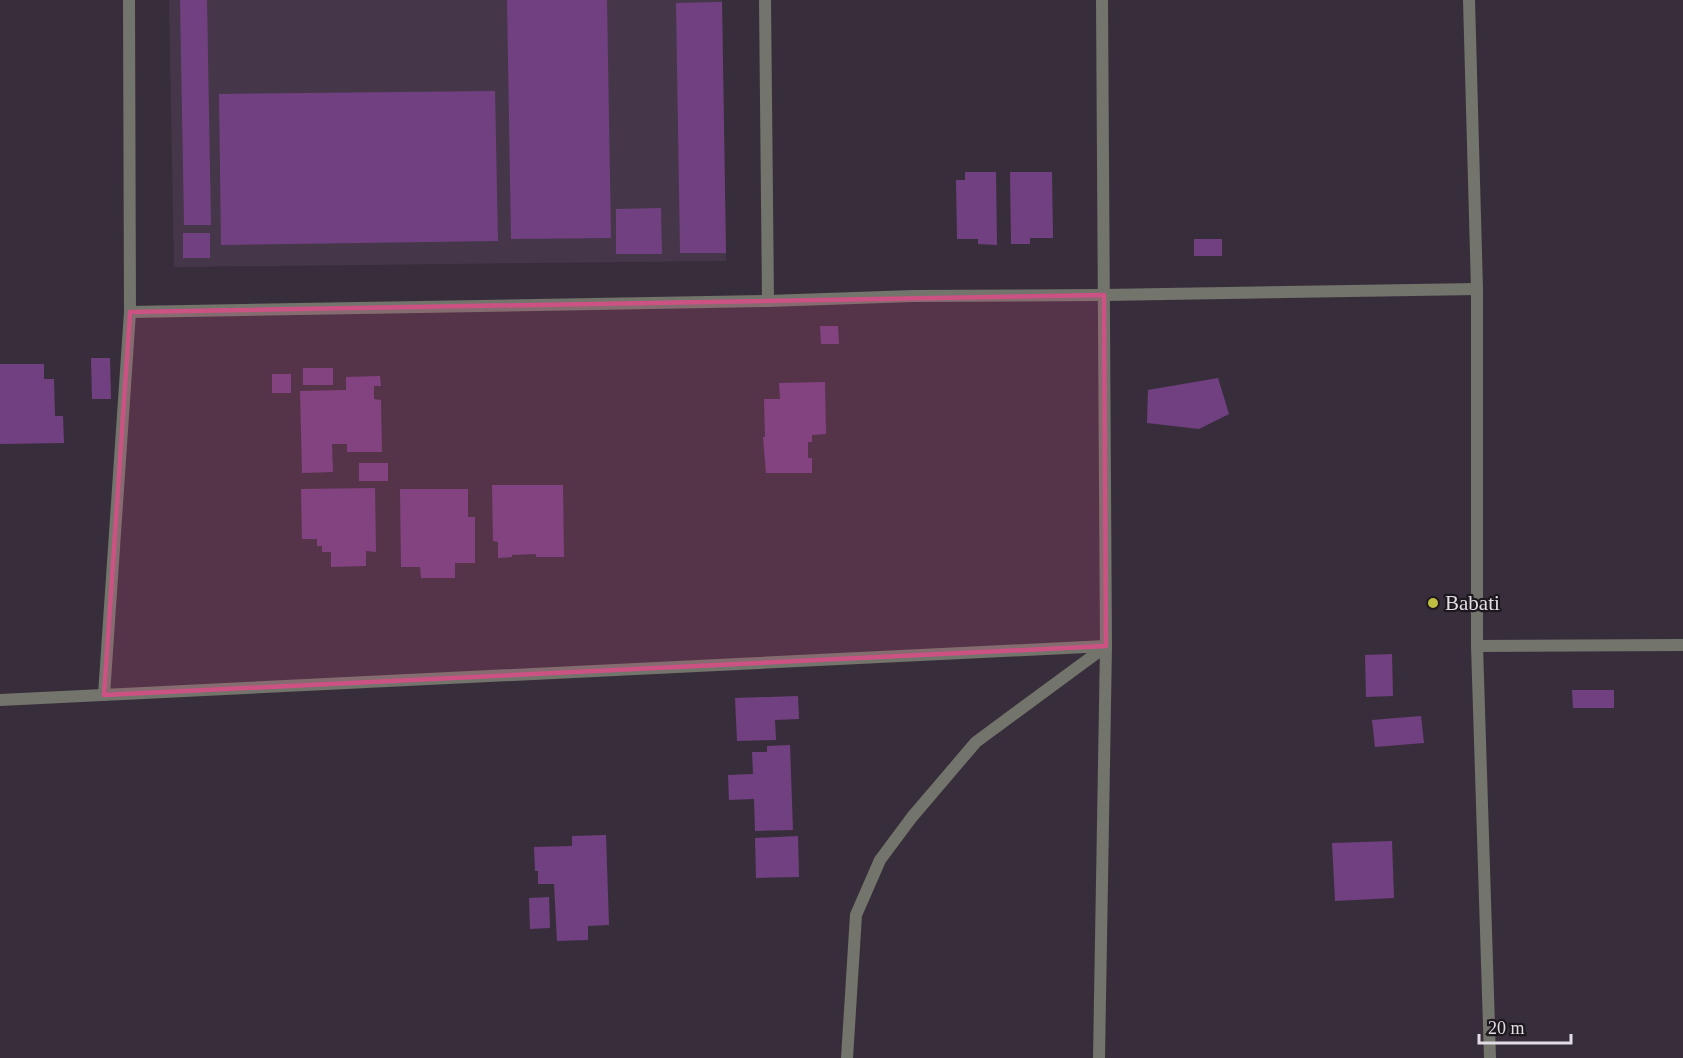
<svg xmlns="http://www.w3.org/2000/svg" width="1683" height="1058" viewBox="0 0 1683 1058" font-family="Georgia,serif">
	<rect width="100%" height="100%" fill="#382e3b"/>
	<path fill="#453749" d="M169 0H722L726 261 174 267Z"/>
	<g fill="#714080">
		<path d="M180 0H207L211 225H184Z"/>
		<path d="M507 0H607L611 238 511 239Z"/>
		<path d="M722 2 726 253H680L676 3Z"/>
		<path d="M495 91 498 241 221 245 219 94Z"/>
		<path d="M965 172H996L997 245 978 244V239H957L956 180H965Z"/>
		<path d="M1010 172H1052L1053 238H1030V244H1011Z"/>
		<path d="M661 208 662 254H616V209Z"/>
		<rect x="183" y="233" width="27" height="25"/>
		<rect x="1194" y="239" width="28" height="17"/>
		<path d="M820 326H838L839 344H821Z"/>
		<path d="M91 358H110L111 399H92Z"/>
		<path d="M0 364H44V379H54L55 416H63L64 443 0 444Z"/>
		<rect x="303" y="368" width="30" height="17"/>
		<rect x="272" y="374" width="19" height="19"/>
		<path d="M380 376 381 386H374V399L381 400 382 452H347V444H332L333 472 302 473 300 391 346 390V377Z"/>
		<path d="M1218 378 1229 414 1199 429 1147 423 1148 390Z"/>
		<path d="M825 382 826 434 812 435V442H808V458H812V473H766L763 437H765L764 399H780L779 383Z"/>
		<rect x="359" y="463" width="29" height="18"/>
		<path d="M492 485H563L564 557H536V554L512 555V557L498 558V542L493 541Z"/>
		<path d="M375 488 376 552 366 551V566L331 567V552H322V546H317V539H302L301 489Z"/>
		<path d="M400 489H468V517H475V563H455V578H421L420 567H401Z"/>
		<path d="M1392 654 1393 696 1366 697 1365 655Z"/>
		<path d="M1572 690H1614V708H1573Z"/>
		<path d="M798 696 799 719 775 720 776 740 737 741 735 698Z"/>
		<path d="M1421 716 1424 743 1375 747 1372 720Z"/>
		<path d="M790 745 793 830 755 831 754 799 729 800 728 775 753 774 752 752H767V746Z"/>
		<path d="M606 835 609 925 588 926V940L557 941 554 884H538V871H535L534 847 572 846V836Z"/>
		<path d="M798 836 799 877 756 878 755 838Z"/>
		<path d="M1392 841 1394 898 1335 901 1332 843Z"/>
		<path d="M549 897 550 928 530 929 529 898Z"/>
	</g>
	<g fill="none" stroke-linecap="round" stroke-linejoin="round">
		<g stroke="#73746c" stroke-width="12">
			<path d="M765 0 768 301"/>
			<path d="M1469 0 1477 289V646L1490 1058"/>
			<path d="M130 312 768 301 913 296 1104 295 1477 289"/>
			<path d="M1477 646 1683 645"/>
			<path d="M104 695 130 312 129 0"/>
			<path d="M0 700 1106 646"/>
			<path d="M847 1058 856 915 880 860 912 817 976 742 1105 647"/>
			<path d="M1099 1058 1106 646 1102 0"/>
		</g>
	</g>
	<path fill="#cc5284" fill-opacity="0.2" stroke="#cc5284" stroke-width="4.5" stroke-linejoin="round" d="M1104 295 1106 646 104 695 130 312Z"/>
	<circle fill="#bebf42" stroke="#1d181e" stroke-width="2" cx="1433" cy="603" r="6"/>
	<g text-anchor="middle" stroke-width="4.5" stroke-linejoin="round" paint-order="stroke">
		<g font-size="21" fill="#e2dbe4" stroke="#1d181e" text-anchor="start">
			<text x="1445" y="610">Babati</text>
		</g>
	</g>
	<path d="M1479 1034v9h92v-9" fill="none" stroke="#e2dbe4" stroke-width="3"/>
	<text x="1488" y="1034" font-size="18" fill="#e2dbe4" stroke="#1d181e" stroke-width="4.5" paint-order="stroke">20 m</text>
</svg>
